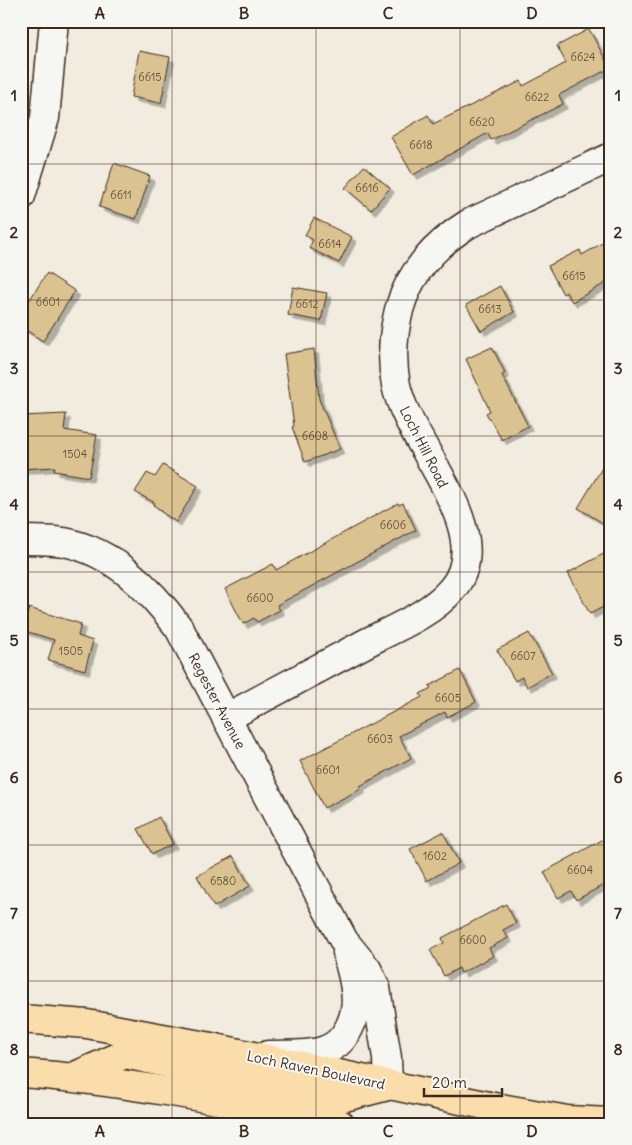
<svg xmlns="http://www.w3.org/2000/svg" width="632" height="1145" viewBox="0 0 632 1145" font-family="Delius,sans-serif">
	<defs>
		<filter id="shadow"><feDropShadow dx="4.5" dy="4.5" stdDeviation="0" flood-color="#0004"/></filter>
	</defs>
	<rect width="100%" height="100%" fill="#f1ecdf"/>
	<filter id="ink" filterUnits="userSpaceOnUse"><feTurbulence type="fractalNoise" baseFrequency=".02" numOctaves="2"/><feDisplacementMap in="SourceGraphic" scale="10" xChannelSelector="R" yChannelSelector="G"/><feConvolveMatrix kernelMatrix="1 2 1 2 8 2 1 2 1" color-interpolation-filters="sRGB"/></filter>
	<g filter="url(#ink)">
		<g fill="#dbc291" stroke="#3b2a1e" filter="url(#shadow)">
			<path d="M589 29 610 68 559 95 563 104 491 140 488 133 413 175 391 137 428 115 433 124 521 81 523 86 566 63 557 46Z"/>
			<path d="M139 51 170 57 161 103 131 97Z"/>
			<path d="M114 163 150 176 136 219 99 207Z"/>
			<path d="M364 166 390 188 371 210 345 188Z"/>
			<path d="M314 218 352 237 339 263 309 248 313 240 305 235Z"/>
			<path d="M611 238V280L572 302 566 292 563 294 548 266 580 250 582 255Z"/>
			<path d="M47 273 75 291 43 341 21 327V313Z"/>
			<path d="M500 286 514 312 481 331 466 305Z"/>
			<path d="M293 287 327 293 321 321 288 315Z"/>
			<path d="M492 347 505 373 502 375 528 426 502 440 486 413 490 411 466 359Z"/>
			<path d="M314 349 319 399 340 449 305 462 292 427 294 426 284 354Z"/>
			<path d="M66 414 64 430 97 435 89 477 54 471 55 467 21 469V416Z"/>
			<path d="M611 453V528L578 508Z"/>
			<path d="M163 465 198 486 176 522 160 511 161 510 153 505 155 503 135 492 147 473 155 477Z"/>
			<path d="M398 503 399 505 403 503 416 530 277 605 280 610 257 622 254 618 243 624 225 589 273 564 276 570Z"/>
			<path d="M611 550V603L590 614 568 573Z"/>
			<path d="M29 608 81 624 78 636 93 641 85 670 48 660 54 640 22 630Z"/>
			<path d="M529 633 552 673 527 687 522 677 515 681 497 650Z"/>
			<path d="M460 670 476 702 447 717 445 712 399 736 411 758 360 786 361 789 324 808 300 761 422 697 420 694 431 688 429 686Z"/>
			<path d="M159 817 173 844 152 854 138 829Z"/>
			<path d="M443 832 459 863 427 881 410 849Z"/>
			<path d="M611 835V881L576 900 571 891 558 898 544 872Z"/>
			<path d="M233 856 250 886 214 907 197 876Z"/>
			<path d="M506 904 516 923 503 930 508 938 489 948 493 956 461 973 459 968 444 976 430 950 444 943 442 938Z"/>
		</g>
		<g fill="none" stroke-linecap="round" stroke-linejoin="round">
			<g stroke="#3b2a1e" stroke-width="31">
				<g id="street">
					<path d="M21 196 45 118 54 21"/>
					<path d="M21 540C35 540 50 540 64 542 114 552 150 589 179 628L344 941 367 969 376 988 387 1058 388 1086"/>
					<path d="M226 718C273 693 320 668 366 643 395 628 431 614 452 589 500 533 408 445 396 385 391 360 393 334 399 310 409 273 436 244 468 224L611 157"/>
					<path d="M268 1055C285 1054 306 1056 322 1051 347 1045 359 1014 355 990 354 977 349 965 347 952"/>
				</g>
			</g>
			<g stroke="#3b2a1e" stroke-width="31">
				<g id="primary">
					<path d="M21 1019 87 1024 206 1046 489 1106 567 1120 611 1122"/>
					<path d="M21 1073C129 1081 234 1103 340 1124"/>
					<path d="M73 1077 125 1054 255 1082 345 1097 384 1087"/>
				</g>
			</g>
			<use href="#street" stroke="#f6f6f2" stroke-width="28"/>
			<use href="#primary" stroke="#faddab" stroke-width="28"/>
		</g>
	</g>
	<path fill="none" stroke="#3b2a1e" stroke-width="1" stroke-opacity="0.55" d="M172 21V1124M316 21V1124M460 21V1124M21 164H611M21 300H611M21 436H611M21 572H611M21 709H611M21 845H611M21 981H611"/>
	<g text-anchor="middle" stroke-width="4" stroke-linejoin="round" paint-order="stroke">
		<g font-size="11" fill="#63503b">
			<text x="583" y="61">6624</text>
			<text x="150" y="81">6615</text>
			<text x="537" y="101">6622</text>
			<text x="482" y="126">6620</text>
			<text x="421" y="149">6618</text>
			<text x="367" y="192">6616</text>
			<text x="121" y="199">6611</text>
			<text x="330" y="248">6614</text>
			<text x="574" y="280">6615</text>
			<text x="48" y="306">6601</text>
			<text x="307" y="308">6612</text>
			<text x="490" y="313">6613</text>
			<text x="315" y="440">6608</text>
			<text x="75" y="458">1504</text>
			<text x="393" y="529">6606</text>
			<text x="260" y="602">6600</text>
			<text x="71" y="655">1505</text>
			<text x="523" y="660">6607</text>
			<text x="448" y="702">6605</text>
			<text x="380" y="743">6603</text>
			<text x="328" y="774">6601</text>
			<text x="435" y="860">1602</text>
			<text x="580" y="874">6604</text>
			<text x="223" y="885">6580</text>
			<text x="473" y="944">6600</text>
		</g>
		<g font-size="14" fill="#3b2a1e" stroke="#f6f6f2">
			<text transform="translate(424 447) rotate(63)" y="5">Loch Hill Road</text>
			<text transform="translate(217 701) rotate(62)" y="5">Regester Avenue</text>
			<text transform="translate(316 1070) rotate(12)" y="5">Loch Raven Boulevard</text>
		</g>
	</g>
	<rect width="632" height="1145" fill="none" stroke="#f6f6f2" stroke-width="55"/>
	<path d="M424 1088v8h78v-8" fill="none" stroke="#3b2a1e" stroke-width="2.5"/>
	<text x="432" y="1088" font-size="15" fill="#3b2a1e" stroke="#f6f6f2" stroke-width="4" paint-order="stroke">20 m</text>
	<rect x="28" y="28" width="576" height="1090" fill="none" stroke="#3b2a1e" stroke-width="2"/>
	<g font-size="16" text-anchor="middle" font-weight="bold" fill="#3b2a1e">
		<text x="100" y="19">A</text>
		<text x="244" y="19">B</text>
		<text x="388" y="19">C</text>
		<text x="532" y="19">D</text>
		<text x="14" y="101">1</text>
		<text x="618" y="101">1</text>
		<text x="14" y="238">2</text>
		<text x="618" y="238">2</text>
		<text x="14" y="374">3</text>
		<text x="618" y="374">3</text>
		<text x="14" y="510">4</text>
		<text x="618" y="510">4</text>
		<text x="14" y="646">5</text>
		<text x="618" y="646">5</text>
		<text x="14" y="783">6</text>
		<text x="618" y="783">6</text>
		<text x="14" y="919">7</text>
		<text x="618" y="919">7</text>
		<text x="14" y="1055">8</text>
		<text x="618" y="1055">8</text>
		<text x="100" y="1137">A</text>
		<text x="244" y="1137">B</text>
		<text x="388" y="1137">C</text>
		<text x="532" y="1137">D</text>
	</g>
</svg>
